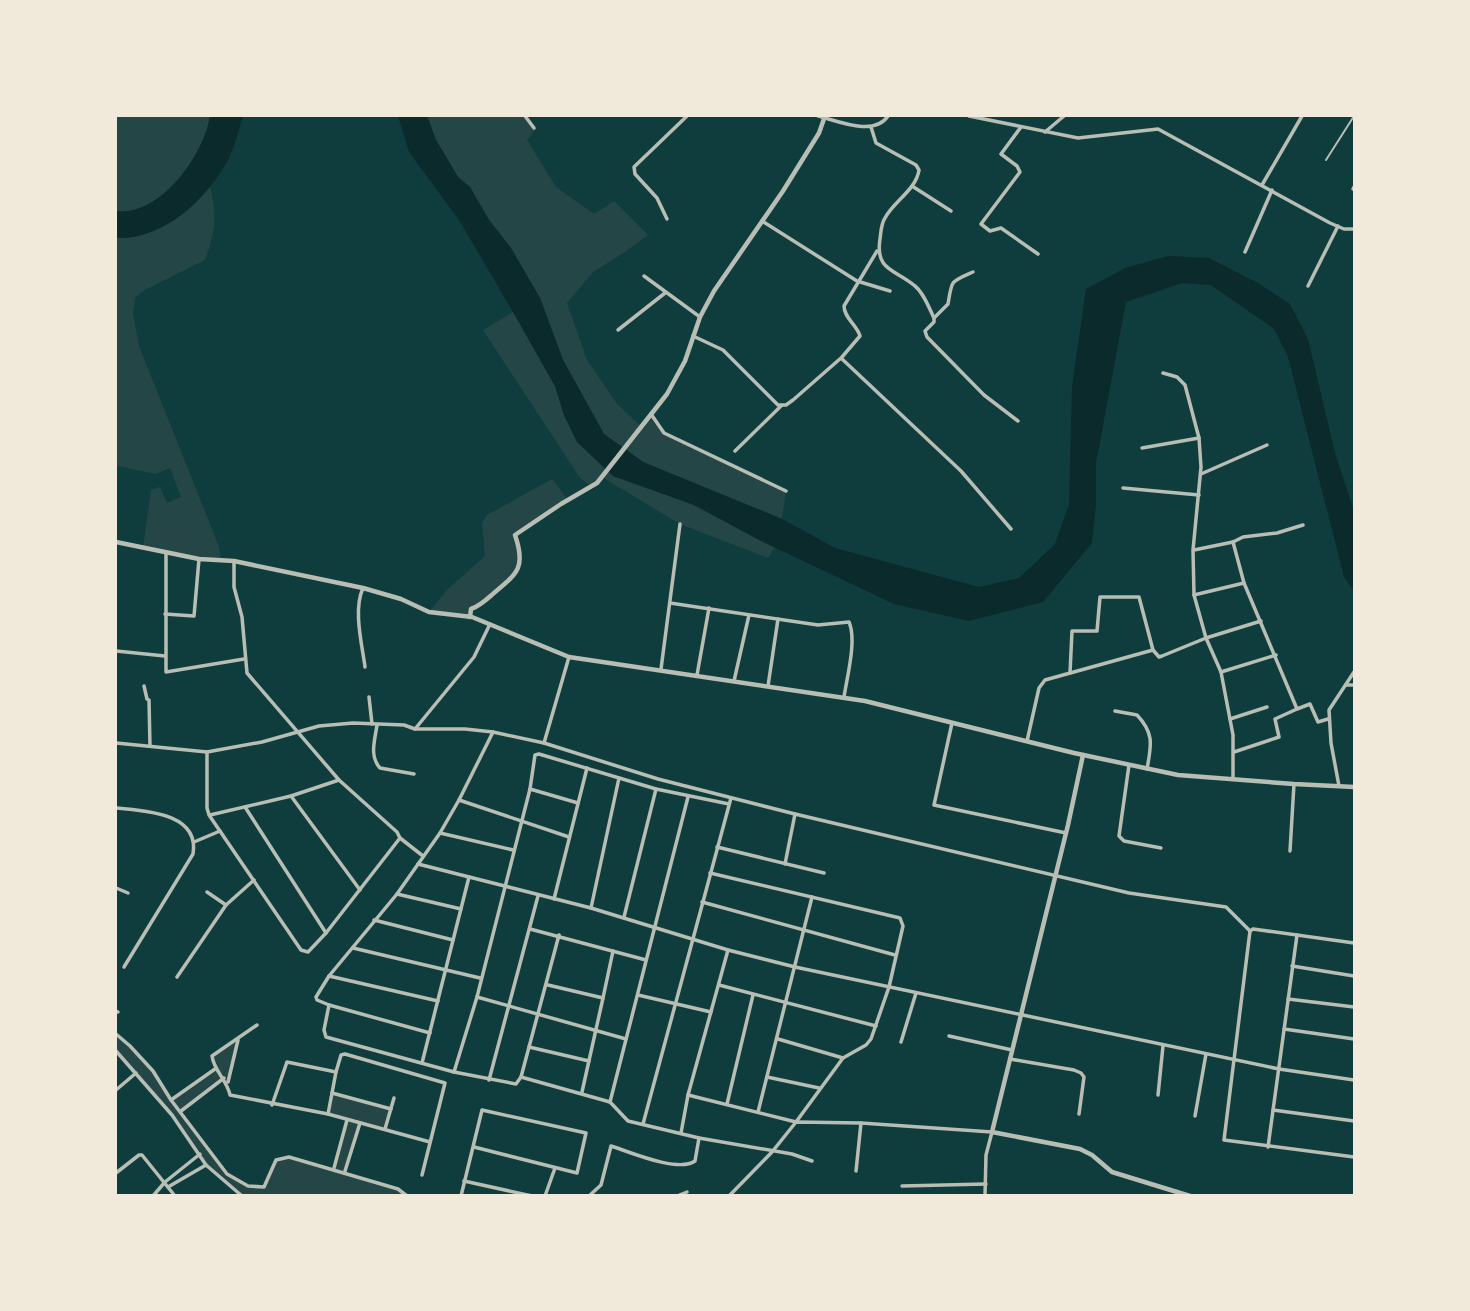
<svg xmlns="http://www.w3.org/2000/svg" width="1470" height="1311" viewBox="0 0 1470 1311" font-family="'Nunito Sans',sans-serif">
	<rect width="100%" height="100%" fill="#0f3d3e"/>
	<g fill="#244646">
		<path d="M116 116H210C204 155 160 217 116 211Z"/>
		<path d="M427 116H525L536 129 527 140 556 187 594 214 614 201 648 235 622 254 593 272 567 303 587 360 617 404 641 426 651 414 664 433 786 491 782 519 643 462 604 434 563 360 540 298 511 248 489 220 470 187 458 177 436 140Z"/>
		<path d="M210 186C217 218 216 230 205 260L143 291 135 298 133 313 139 346 219 547 221 559H199L143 548 151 490 160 487 167 503 181 497 170 468 155 474 118 466 116 468V238C156 240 184 213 210 186Z"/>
		<path d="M513 312 555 386 564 415 577 442 613 476 694 505 775 547 768 558 680 524 602 477 592 487 580 478 483 330Z"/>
		<path d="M552 479 569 501 516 535 520 561 515 575 471 609 470 617 429 612 447 590 485 556 482 523 487 515Z"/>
		<path d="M116 1034 151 1070 171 1100 215 1069 213 1054 238 1040 227 1084 224 1078 180 1111 227 1174 248 1186 264 1187 276 1160 289 1157 334 1168 347 1120 328 1114 332 1093 391 1109 385 1129 360 1123 345 1172 401 1190 407 1195H242L206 1165 172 1115 116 1051Z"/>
	</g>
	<g fill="#0a2a2b">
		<path d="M210 116H243C238 131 235 148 227 162 205 201 163 240 116 238V211C160 217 204 155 210 116Z"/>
		<path d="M398 116H427L436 140 458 177 470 187 489 220 511 248 540 298 563 360 604 434 643 462 782 519 835 548 979 587 1019 578 1055 544 1069 504 1072 386 1086 289 1125 268 1168 256 1209 258 1258 283 1290 304 1308 339 1335 453 1354 511V591L1344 577 1288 357 1274 329 1211 285 1182 283 1126 302 1096 463V504L1092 543 1043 602 969 621 894 604 759 540 694 505 613 476 577 442 564 415 555 386 516 317 459 220 409 152Z"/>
	</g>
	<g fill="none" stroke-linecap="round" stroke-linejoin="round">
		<path stroke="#b8beb3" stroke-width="2" d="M1326 160 1354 116"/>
		<g stroke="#b8beb3" stroke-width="3.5">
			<path d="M525 116 534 128"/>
			<path d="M818 116C838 121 874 137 888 116"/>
			<path d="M969 116 1078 138 1158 129 1330 223 1344 229H1354"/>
			<path d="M871 127 876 143 916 165 919 170C916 190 894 201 885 218 881 224 881 232 880 239 875 271 895 269 915 286 924 293 929 308 934 318V322L925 331 927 337 984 395 1018 421"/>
			<path d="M1021 127 1001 154 1017 166 1020 172 981 224 990 231 1001 228 1038 254"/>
			<path d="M1045 132 1064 116"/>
			<path d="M1262 185 1302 116"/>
			<path d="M912 186 951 211"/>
			<path d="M1353 189 1354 187"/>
			<path d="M667 219 657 198 635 174 634 167 687 116"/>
			<path d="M762 221 857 281 890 291"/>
			<path d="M1245 252 1272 190"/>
			<path d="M644 276 700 317"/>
			<path d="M1308 286 1338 226"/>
			<path d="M934 318 948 304C952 280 950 282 973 272"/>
			<path d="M618 330 665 293"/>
			<path d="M693 336 723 350 778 405H786L793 400 841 358 961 471 1011 529"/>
			<path d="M842 357 860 336C857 325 844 318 844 306L877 251"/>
			<path d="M1163 373 1177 377 1185 385 1199 438 1201 467 1193 550 1194 595 1206 638 1221 672 1233 735V779"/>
			<path d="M651 414 664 433 786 491"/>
			<path d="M1142 448 1199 438"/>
			<path d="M735 451 781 406"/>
			<path d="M1201 474 1267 445"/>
			<path d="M1123 488 1199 495"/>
			<path d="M1233 542 1244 583 1297 709 1275 719 1279 737 1234 752"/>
			<path d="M1194 550 1233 542 1243 537 1277 533 1303 525"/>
			<path d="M166 553V672L244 659"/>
			<path d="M363 588C353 610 362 644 365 667"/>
			<path d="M1194 595 1244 583"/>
			<path d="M670 603 818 625 849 622C857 640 847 677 844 697"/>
			<path d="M165 614 194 616 199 559"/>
			<path d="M116 651 165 656"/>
			<path d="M661 669 680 524"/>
			<path d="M1221 672 1276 655"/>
			<path d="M1070 673 1072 631H1097L1100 597H1139L1153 650"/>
			<path d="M697 675 709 608"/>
			<path d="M734 681 749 615"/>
			<path d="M1346 685H1354"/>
			<path d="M144 686 147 699 149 700 150 746"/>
			<path d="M768 686 778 619"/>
			<path d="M369 697 372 724"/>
			<path d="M1297 709 1310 704 1318 722 1328 719"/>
			<path d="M1115 711 1137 715C1155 734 1151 746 1147 769"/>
			<path d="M1230 719 1267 707"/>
			<path d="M952 723 934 805 1066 833"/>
			<path d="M377 725C375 740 369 756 380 768L414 774"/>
			<path d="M415 729 474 657 490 624"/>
			<path d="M1027 741 1039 688 1045 680 1153 650 1159 657 1162 656 1206 638 1261 621"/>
			<path d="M116 743 207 752 262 742 319 726 353 723 404 725 415 729H465L493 732 544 743 658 779 795 814 1129 893 1226 907 1250 931"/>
			<path d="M544 743 569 657"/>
			<path d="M207 752V808L209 815 301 950 308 952 326 933 400 838 397 832 339 780 247 673 242 617 234 587V561"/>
			<path d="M1129 765 1119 836 1124 841 1161 848"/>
			<path d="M1339 786 1331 743 1329 710 1354 672"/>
			<path d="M530 789 535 755 539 754 656 789 729 804"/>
			<path d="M291 796 360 890"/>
			<path d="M459 800 569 837"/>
			<path d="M245 807 326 933"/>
			<path d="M116 808C143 811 200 812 193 854L124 967"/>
			<path d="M210 815 291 796 339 780"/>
			<path d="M440 833 513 850"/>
			<path d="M400 838 423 856"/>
			<path d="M194 842 220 831"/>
			<path d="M717 847 824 873"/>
			<path d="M1290 851 1294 784"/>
			<path d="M418 864 591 908 728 950 795 967 1279 1069 1354 1080"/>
			<path d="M785 864 795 814"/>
			<path d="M116 888 128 893"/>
			<path d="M207 892 226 905"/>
			<path d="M397 894 461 909"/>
			<path d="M554 899 587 768"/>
			<path d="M702 902 895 955"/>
			<path d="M591 908 619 778"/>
			<path d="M624 917 656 789"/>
			<path d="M374 920 453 940"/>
			<path d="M530 929 646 960"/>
			<path d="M1250 931 1224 1140 1354 1157"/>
			<path d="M1250 931 1253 929 1354 943"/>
			<path d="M353 948 480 978"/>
			<path d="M1292 966 1354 976"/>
			<path d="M329 976 438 1001"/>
			<path d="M177 977 226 905 254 880"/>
			<path d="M548 985 603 998 613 951"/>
			<path d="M719 985 876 1026"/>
			<path d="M638 995 711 1012"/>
			<path d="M477 997 626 1039"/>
			<path d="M1288 999 1354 1007"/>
			<path d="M329 1005 324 1030 326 1037 454 1072 516 1084 521 1077 559 935"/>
			<path d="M116 1011 118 1012"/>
			<path d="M257 1025 212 1056C214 1071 227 1080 230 1095L328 1114 430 1142"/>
			<path d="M1284 1029 1354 1039"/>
			<path d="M430 1033 329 1005 317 1000 316 997 329 976 397 894 440 833 459 800 493 732"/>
			<path d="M116 1034 130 1046 153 1071 171 1100 227 1174 248 1186 264 1187 276 1160 289 1157 398 1189 407 1196"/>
			<path d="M949 1036 1012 1050"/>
			<path d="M778 1039 843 1058"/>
			<path d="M901 1042 916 993"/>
			<path d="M529 1047 589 1061"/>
			<path d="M116 1051 172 1115 206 1165 242 1196"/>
			<path d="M1010 1059 1074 1070 1081 1073 1084 1077 1079 1114"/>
			<path d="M422 1063 469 877"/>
			<path d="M454 1072 477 997 530 789 578 803"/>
			<path d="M521 1077 610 1102 628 1121 699 1138 792 1154 812 1161"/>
			<path d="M767 1077 819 1088"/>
			<path d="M489 1080 538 896"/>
			<path d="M228 1082 238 1040"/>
			<path d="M116 1090 136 1073"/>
			<path d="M582 1092 603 998"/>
			<path d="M332 1093 391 1109"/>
			<path d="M688 1095 796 1122 843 1058 866 1045 871 1039 889 987 903 926 900 918 710 873"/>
			<path d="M1158 1095 1163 1046"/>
			<path d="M171 1100 215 1069"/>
			<path d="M610 1102 688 797"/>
			<path d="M727 1104 753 995"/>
			<path d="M272 1105 287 1062 336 1072 341 1055 345 1054 445 1083 422 1175"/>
			<path d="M1273 1110 1354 1121"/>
			<path d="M181 1111 224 1078"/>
			<path d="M758 1112 812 897"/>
			<path d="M328 1114 336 1072"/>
			<path d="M1195 1116 1206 1054"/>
			<path d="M643 1124 731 798"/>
			<path d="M385 1129 394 1098"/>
			<path d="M681 1133 688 1095 728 950"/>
			<path d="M1268 1147 1297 935"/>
			<path d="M334 1168 347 1120"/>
			<path d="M345 1171 360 1123"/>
			<path d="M856 1171 861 1123"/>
			<path d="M116 1173 139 1155H142L175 1196"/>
			<path d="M464 1181 532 1196"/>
			<path d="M902 1186 986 1184"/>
			<path d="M168 1187 206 1165"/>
			<path d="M153 1196 165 1182 200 1154"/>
			<path d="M461 1196 482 1110 586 1133 577 1173 474 1147"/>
			<path d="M545 1196 555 1168"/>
			<path d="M589 1196 601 1185 611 1146C630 1152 678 1173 695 1161L699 1138"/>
			<path d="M677 1196 687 1192"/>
			<path d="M729 1196 772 1152 796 1122 861 1123 992 1132 986 1155 985 1196"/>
		</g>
		<g stroke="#b8beb3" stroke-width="4.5">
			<path d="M116 542 199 559 234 561 363 588 401 599 429 612 472 617 569 657 865 701 1074 753 1178 775 1294 784 1354 787"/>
			<path d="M470 617 471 609C480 606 487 599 494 593 518 573 526 567 515 535L561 504 597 483 667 394 685 361 700 317 714 291 783 191 819 133 825 116"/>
			<path d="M1083 755 1068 825 992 1132 1080 1149 1092 1155 1112 1172 1190 1196"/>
		</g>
	</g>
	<rect width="1470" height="1311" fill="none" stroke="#f1e9da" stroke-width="234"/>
</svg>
